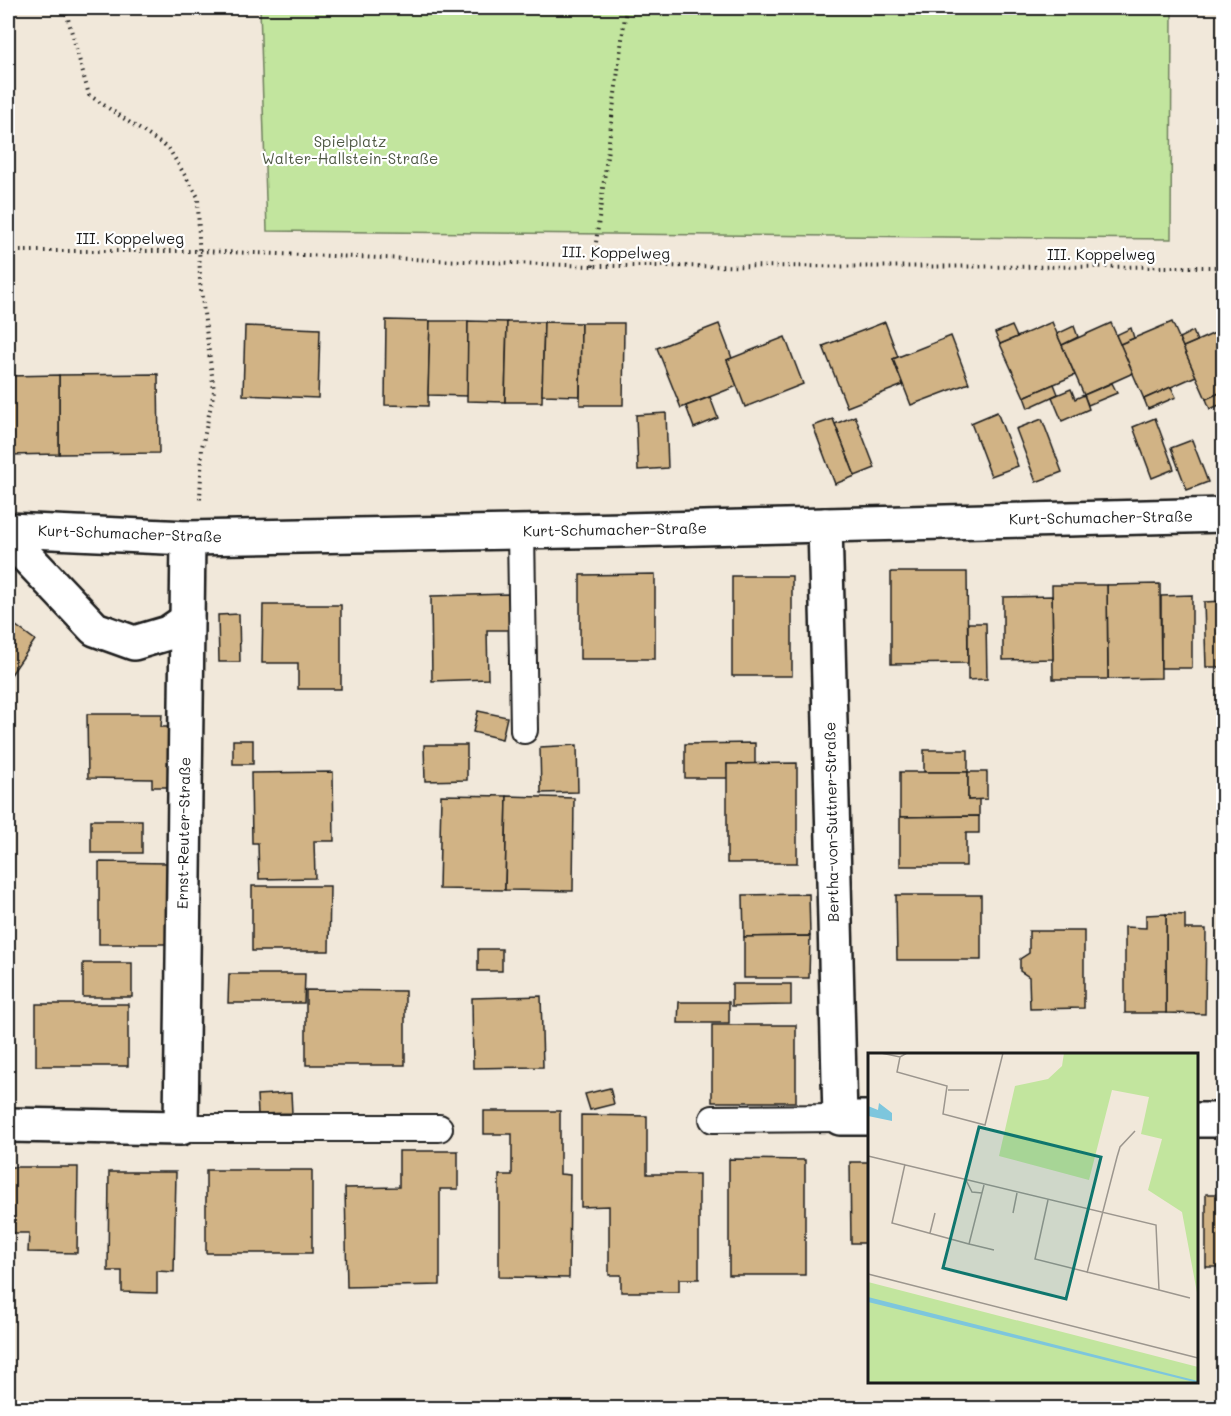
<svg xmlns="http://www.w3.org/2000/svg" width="1231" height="1416" viewBox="0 0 1231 1416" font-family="Mali,sans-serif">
	<rect width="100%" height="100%" fill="#f1e8da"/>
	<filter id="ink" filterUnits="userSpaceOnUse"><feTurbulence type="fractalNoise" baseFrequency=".0167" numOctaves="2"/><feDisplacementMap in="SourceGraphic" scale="12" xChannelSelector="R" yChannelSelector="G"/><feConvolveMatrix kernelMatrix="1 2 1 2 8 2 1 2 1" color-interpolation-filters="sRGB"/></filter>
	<g filter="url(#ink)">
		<path fill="#c2e59e" stroke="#6f805d" stroke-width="1.5" d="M260 8H1172L1171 239 267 231Z"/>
		<g fill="#d1b385" stroke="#1c1c1c" stroke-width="1.5">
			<path d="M386 320 430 321 428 406 385 405Z"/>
			<path d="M430 321H468V396L428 395Z"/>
			<path d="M468 321 507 322 505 402 467 401Z"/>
			<path d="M507 322H544L542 402H505Z"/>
			<path d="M544 322 581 323 580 396 542 395Z"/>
			<path d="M885 322 898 357 893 359 903 385 847 407 823 346Z"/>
			<path d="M1052 322 1075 375 1024 397 1000 344Z"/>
			<path d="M1172 322 1196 376 1144 399 1120 344Z"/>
			<path d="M581 323H624L623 405H580Z"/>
			<path d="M1111 323 1133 373 1084 395 1062 345Z"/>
			<path d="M719 324 732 358 727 360 737 386 681 408 657 348Z"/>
			<path d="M245 326 320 329 318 398 243 395Z"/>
			<path d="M1012 326 1017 337 1000 344 995 333Z"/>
			<path d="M1074 326 1078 337 1062 345 1057 334Z"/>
			<path d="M1131 328 1134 338 1120 344 1116 335Z"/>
			<path d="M1224 329V391L1206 399 1183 347Z"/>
			<path d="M1193 331 1197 341 1183 347 1179 338Z"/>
			<path d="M951 336 969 383 911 405 893 359Z"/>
			<path d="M785 337 803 384 745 407 727 360Z"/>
			<path d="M158 374 159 453 59 454V375Z"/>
			<path d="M59 375V454L8 455V376Z"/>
			<path d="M1112 383 1117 393 1088 405 1084 395Z"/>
			<path d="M1054 384 1058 394 1028 408 1024 397Z"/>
			<path d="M1171 387 1176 397 1148 409 1144 399Z"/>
			<path d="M1071 389 1075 399 1084 395 1089 409 1062 421 1052 397Z"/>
			<path d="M1224 391V403L1210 409 1206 399Z"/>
			<path d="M710 397 718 418 694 428 686 406Z"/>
			<path d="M997 412 1018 466 991 476 971 423Z"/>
			<path d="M666 413 668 468 638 470 636 415Z"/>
			<path d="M855 416 875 468 855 476 835 424Z"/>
			<path d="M1155 418 1174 469 1152 478 1133 427Z"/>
			<path d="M833 419 855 476 835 484 813 426Z"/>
			<path d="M1042 419 1062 472 1036 482 1016 429Z"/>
			<path d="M1192 440 1208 482 1187 490 1171 448Z"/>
			<path d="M891 572H967L968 663 891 664Z"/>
			<path d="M655 574V659H580V575Z"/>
			<rect x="732" y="576" width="60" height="100"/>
			<path d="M1160 584 1161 678 1108 679 1107 585Z"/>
			<path d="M1052 585H1107L1108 679H1053Z"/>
			<path d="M509 594 510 630H487L488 679 432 681 431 596Z"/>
			<path d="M1192 595V668H1161V596Z"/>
			<path d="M1052 596 1053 659 1003 660V597Z"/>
			<path d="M1224 601V667H1206L1204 602Z"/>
			<path d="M263 605H341V689H298V663H262Z"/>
			<path d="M239 614 240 662H219L218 615Z"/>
			<path d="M8 620 35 640 8 679Z"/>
			<path d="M968 623H986L987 679 968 680Z"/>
			<path d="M478 711 507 717 502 739 473 732Z"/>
			<path d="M87 714H162L161 727H183V787H152V779L88 778Z"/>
			<rect x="233" y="740" width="20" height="24"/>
			<path d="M755 743V764H727L728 778H685V744Z"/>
			<path d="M424 745H467V780L425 781Z"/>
			<path d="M577 745 578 792 541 793 540 747Z"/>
			<rect x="924" y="750" width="44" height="22"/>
			<path d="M797 763V863H727V764Z"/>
			<path d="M333 772 334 841H314L315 878 259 879 258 843H252L251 773Z"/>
			<path d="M900 772H968V800L979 799V816L900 817Z"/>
			<path d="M968 772H987V799L968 800Z"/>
			<path d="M441 795 507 796 505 890 439 889Z"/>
			<path d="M507 796 574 798 573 891 505 890Z"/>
			<path d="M979 816V833H966V866H900V817Z"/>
			<rect x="91" y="820" width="51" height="33"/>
			<path d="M99 862 169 863V944H99Z"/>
			<path d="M252 886H330L329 951H252Z"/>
			<path d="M809 894 810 936 744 937 743 895Z"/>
			<path d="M896 895H981V960H897Z"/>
			<path d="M1166 914 1185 915V929H1206L1205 1014 1166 1013Z"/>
			<path d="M1166 914V1013H1125V927L1146 928V915Z"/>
			<path d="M1029 931H1084V1008L1030 1009 1029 977 1020 971V959L1029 953Z"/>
			<path d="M810 936 809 978H744V937Z"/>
			<rect x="478" y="949" width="24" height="22"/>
			<rect x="83" y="963" width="49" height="34"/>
			<path d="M229 974H305L304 1003H228Z"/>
			<path d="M732 984H791V1005L732 1006Z"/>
			<path d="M306 990 405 991V1065H306Z"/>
			<path d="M541 996 543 1067 473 1068 472 998Z"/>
			<path d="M679 1002H729V1023H678Z"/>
			<rect x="36" y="1004" width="92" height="62"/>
			<rect x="712" y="1025" width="84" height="77"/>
			<path d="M610 1088 614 1104 590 1110 585 1094Z"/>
			<path d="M291 1093 292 1113 258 1114 257 1095Z"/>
			<path d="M484 1111H560V1174L570 1175 569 1278 499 1277V1175H512V1134H484Z"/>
			<path d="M581 1115 647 1116V1174H699V1279H679V1292H621V1275H609V1206L581 1207Z"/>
			<path d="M399 1151H458V1189H440V1285L347 1287 345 1188 399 1187Z"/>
			<path d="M729 1159 805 1160V1275H729Z"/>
			<path d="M850 1162H870V1243H851Z"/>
			<path d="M8 1167H78L77 1253 28 1252 29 1233H8Z"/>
			<rect x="206" y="1170" width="106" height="83"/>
			<path d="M109 1172H176L174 1272 157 1271V1293L122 1292V1271H108Z"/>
			<rect x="1206" y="1194" width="18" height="73"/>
		</g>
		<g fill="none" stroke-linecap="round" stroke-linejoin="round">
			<g stroke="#1c1c1c" stroke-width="30">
				<g id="lane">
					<path d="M521 531 524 730"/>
					<path d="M713 1119 840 1118"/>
					<path d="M181 1128H439"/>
				</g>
			</g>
			<g stroke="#1c1c1c" stroke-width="38">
				<g id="street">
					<path d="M825 525 840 1118H870"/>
					<path d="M8 530 188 538 625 530 1224 515"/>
					<path d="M8 537 95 629 134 643 168 633 187 620"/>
					<path d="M1196 1120H1224"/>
					<path d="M8 1125 181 1128 188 538"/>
				</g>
			</g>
			<g stroke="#1c1c1c" stroke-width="4" stroke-dasharray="1.5 4.5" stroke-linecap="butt">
				<path d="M65 8 89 95 169 149 198 197 200 282 214 391 202 447 200 500"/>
				<path d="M8 251H200L593 266 1224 267"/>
				<path d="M593 266 626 8"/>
			</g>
			<use href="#lane" stroke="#fff" stroke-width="26"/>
			<use href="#street" stroke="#fff" stroke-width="33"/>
		</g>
	</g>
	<g text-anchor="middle" stroke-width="4.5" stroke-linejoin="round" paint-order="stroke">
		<g font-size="15" fill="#4e5843" stroke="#fff">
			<text x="350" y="147">Spielplatz<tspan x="350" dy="17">Walter-Hallstein-Straße</tspan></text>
		</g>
		<g font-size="15" fill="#1c1c1c" stroke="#fff">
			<text x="130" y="244">III. Koppelweg</text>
			<text transform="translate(616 253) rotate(1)" y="5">III. Koppelweg</text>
			<text x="1101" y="260">III. Koppelweg</text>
			<text transform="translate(1101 518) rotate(-1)" y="5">Kurt-Schumacher-Straße</text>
			<text transform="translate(615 530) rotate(-1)" y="5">Kurt-Schumacher-Straße</text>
			<text transform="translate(130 534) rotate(2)" y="5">Kurt-Schumacher-Straße</text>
			<text transform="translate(832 822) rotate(-91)" y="5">Bertha-von-Suttner-Straße</text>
			<text transform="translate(184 833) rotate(-89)" y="5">Ernst-Reuter-Straße</text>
		</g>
	</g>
	<g transform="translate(868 1053)">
		<rect width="330" height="330" fill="#f1e8da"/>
		<path d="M196 0H330V245L314 159 280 137 294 86 273 81 281 44 244 37 221 127 131 103 147 33 180 26 194 13ZM0 229 330 314V330H0Z" fill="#c2e59e"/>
		<path d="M11 50 24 60V68L0 63V53L10 57ZM0 244 330 328V330L0 249Z" fill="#7dc6dd"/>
		<path fill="none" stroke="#9c968e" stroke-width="1.5" d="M13 0 32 4 39 0M32 4 29 19 79 33 75 61 117 72 135 0M80 37H101M0 103 288 172 291 237 167 206 180 147M37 111 24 170 101 191 116 132M98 127 104 139 114 140M145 160 149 140M62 180 67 160M101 191 126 197M219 220 249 104 252 94 267 78M0 221 330 305M291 237 322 245"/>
		<path fill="#0f766e" fill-opacity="0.15" stroke="#0f766e" stroke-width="3" d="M111 74 233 104 198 246 75 215Z"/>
		<rect width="330" height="330" fill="none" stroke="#1c1c1c" stroke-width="3"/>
	</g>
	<rect width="1231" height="1416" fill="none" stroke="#fff" stroke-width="30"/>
	<rect x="15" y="15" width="1201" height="1386" fill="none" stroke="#1c1c1c" stroke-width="2" filter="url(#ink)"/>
</svg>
